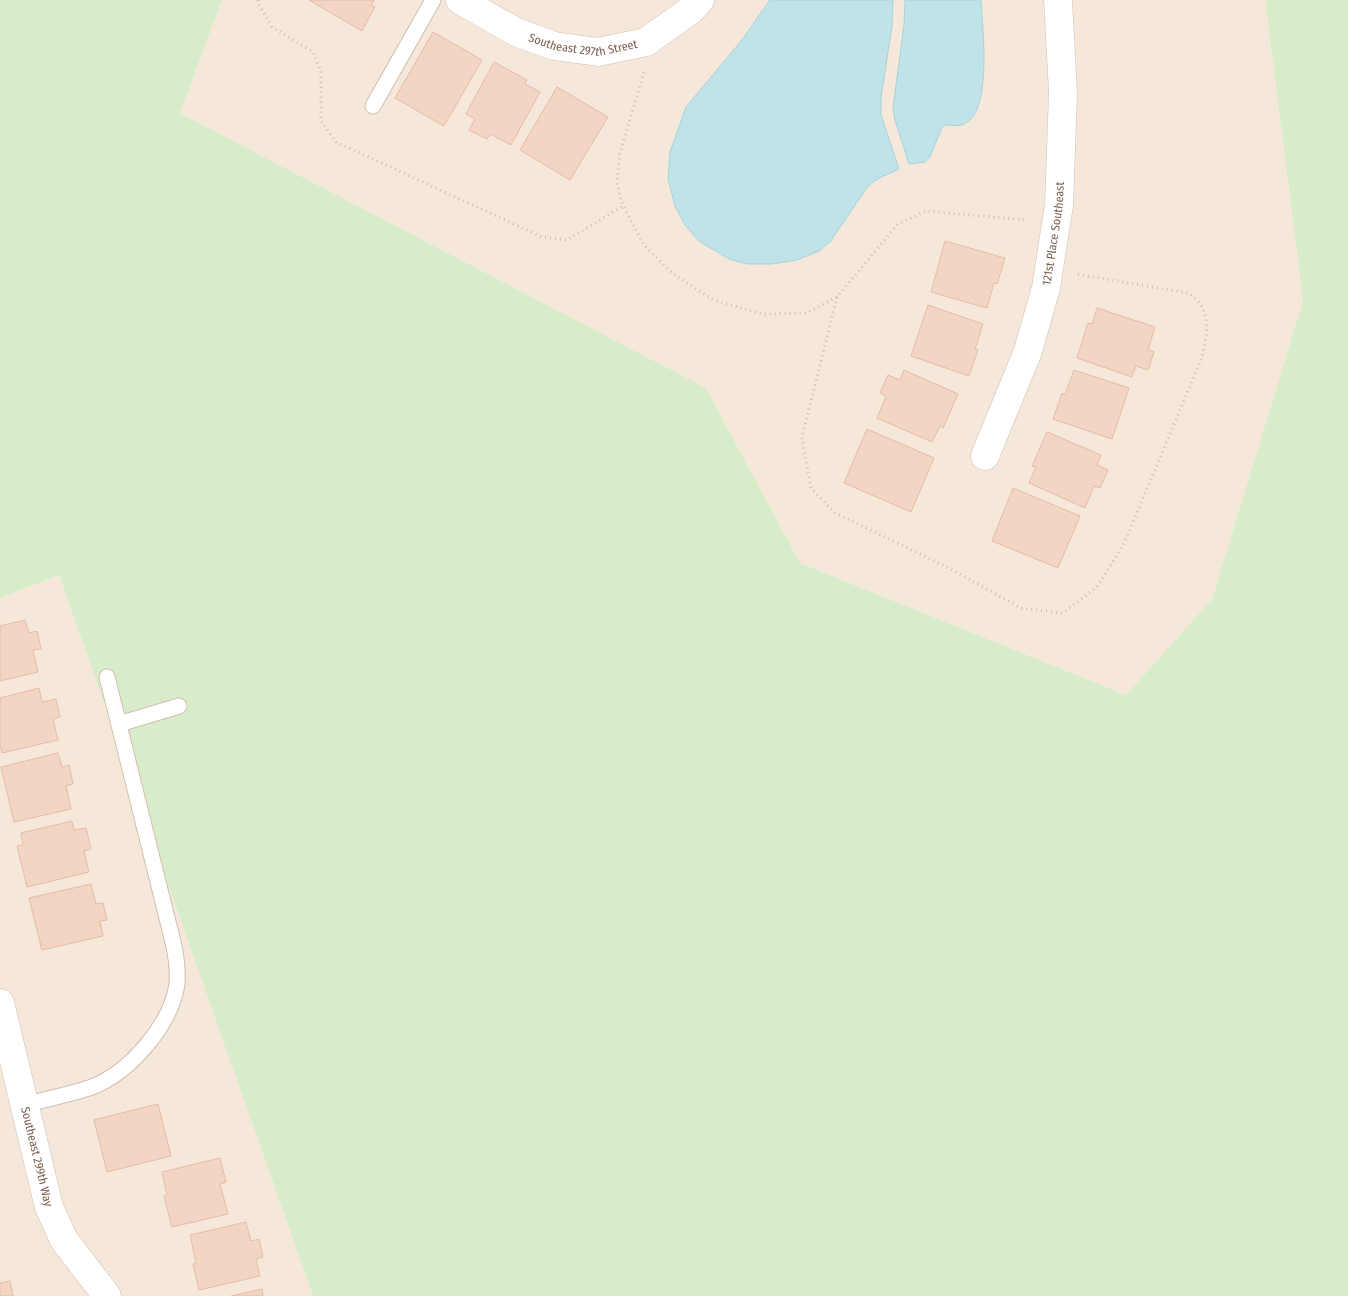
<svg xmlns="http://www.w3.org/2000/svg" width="1348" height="1296" viewBox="0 0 1348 1296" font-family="'Fira Sans Condensed',sans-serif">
	<rect width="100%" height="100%" fill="#fdf6ec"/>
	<g fill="#f5e8da">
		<path d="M222 0H1265L1303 301 1212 599 1126 695 800 563 706 388 180 113Z"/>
		<path d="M59 575 313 1296H0V598Z"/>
	</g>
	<path fill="#d8ecc9" d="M0 0H222L180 113 706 388 800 563 1126 695 1212 599 1303 301 1265 0H1348V1296H313L59 575 0 598Z"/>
	<g fill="#bfe3e8" stroke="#a5d3da">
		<path d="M770 0H893L892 26 881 97V115L899 169 879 178 868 186 830 242 819 251 797 260 772 264H747L729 259 699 241 685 225 675 206 668 179 670 152 686 107 742 40Z"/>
		<path d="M905 0H981C982 26 994 117 961 125 956 126 950 125 945 125L942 127 930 157 925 162 909 164 895 120 893 108 904 25Z"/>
	</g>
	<g fill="#f3d5c3" stroke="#e6bba3">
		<path d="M309 0H374L371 5 375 7 362 31Z"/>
		<path d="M433 32 482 60 444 126 395 98Z"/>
		<path d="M494 62 527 80 525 84 540 92 511 145 490 134 487 139 469 130 475 119 466 114Z"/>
		<path d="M557 87 608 117 570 180 520 150Z"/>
		<path d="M945 241 1005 258 997 284 994 283 987 308 931 292Z"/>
		<path d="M928 305 983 324 975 349 978 350 969 376 911 356Z"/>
		<path d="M1097 308 1155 327 1148 350 1154 352 1148 370 1136 366 1132 377 1077 358 1088 323 1092 324Z"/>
		<path d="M904 370 958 394 943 428 940 426 932 442 877 418 886 396 880 393 888 375 900 380Z"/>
		<path d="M1074 370 1129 388 1112 439 1053 419 1062 393 1065 395Z"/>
		<path d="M867 429 934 458 911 512 844 483Z"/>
		<path d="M1047 432 1101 455 1097 465 1108 470 1100 488 1094 486 1085 508 1029 483 1036 467 1032 466Z"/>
		<path d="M1013 488 1080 516 1058 568 992 541Z"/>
		<path d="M25 620 29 633 37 631 41 649 33 650 38 672 0 681V626Z"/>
		<path d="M39 688 42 702 56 699 60 717 53 719 58 740 2 753 0 746V698Z"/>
		<path d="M58 753 62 767 69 765 73 784 66 786 71 809 14 822 1 767Z"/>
		<path d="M72 821 74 830 86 828 91 849 84 851 89 872 27 887 17 846 23 845 21 833Z"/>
		<path d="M91 884 96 904 103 903 107 920 100 921 103 936 42 950 29 898Z"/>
		<path d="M158 1104 171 1156 107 1172 94 1120Z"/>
		<path d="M220 1158 226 1182 220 1184 228 1214 172 1227 164 1196 167 1195 162 1172Z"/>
		<path d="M246 1222 251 1241 259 1239 263 1257 256 1259 260 1276 199 1290 193 1264 196 1263 190 1235Z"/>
		<path d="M10 1281 13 1296H0V1283Z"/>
		<path d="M262 1289 263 1296H231Z"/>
	</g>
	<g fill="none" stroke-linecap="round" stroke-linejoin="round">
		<g stroke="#d1beb0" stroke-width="17">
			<g id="service">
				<path d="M373 106 433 0"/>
				<path d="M119 724 179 706"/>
				<path d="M25 1105C46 1099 72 1094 92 1087 130 1072 171 1025 177 984 178 969 176 955 173 942L107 677"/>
			</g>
		</g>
		<g stroke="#d1beb0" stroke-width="29">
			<g id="minor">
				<path id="s1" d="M460 0 516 32 554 46 598 52 646 42 692 9 700 0"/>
				<path id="s2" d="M985 456 1028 351 1046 288 1059 205 1063 92 1058 0"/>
				<path id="s3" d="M0 1003 49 1207 64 1240 107 1296"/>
			</g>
		</g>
		<g stroke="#d9b8a5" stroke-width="3" stroke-dasharray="1 4" stroke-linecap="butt">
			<path d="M258 0V3L272 27 313 52 321 72V121L336 142 542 237 567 240 623 206"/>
			<path d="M644 72 620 153 617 183 623 206 644 245 672 273 713 300 762 314 807 313 837 297 898 224 926 211 1027 220"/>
			<path d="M837 297 802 437 811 488 835 513 949 568 1021 608 1063 613 1097 587 1123 546 1201 360C1206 341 1212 317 1198 301 1195 298 1191 295 1188 293L1076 274"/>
		</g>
		<use href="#service" stroke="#fff" stroke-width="15"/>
		<use href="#minor" stroke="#fff" stroke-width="28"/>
	</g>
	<g text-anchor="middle" stroke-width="5" stroke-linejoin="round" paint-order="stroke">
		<g font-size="12" fill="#7a5c4d" stroke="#fffaf3">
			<text dy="4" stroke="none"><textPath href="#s1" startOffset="134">Southeast 297th Street</textPath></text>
			<text dy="4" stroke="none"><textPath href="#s2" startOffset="234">121st Place Southeast</textPath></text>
			<text dy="4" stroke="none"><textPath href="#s3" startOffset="158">Southeast 299th Way</textPath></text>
		</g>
	</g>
</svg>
